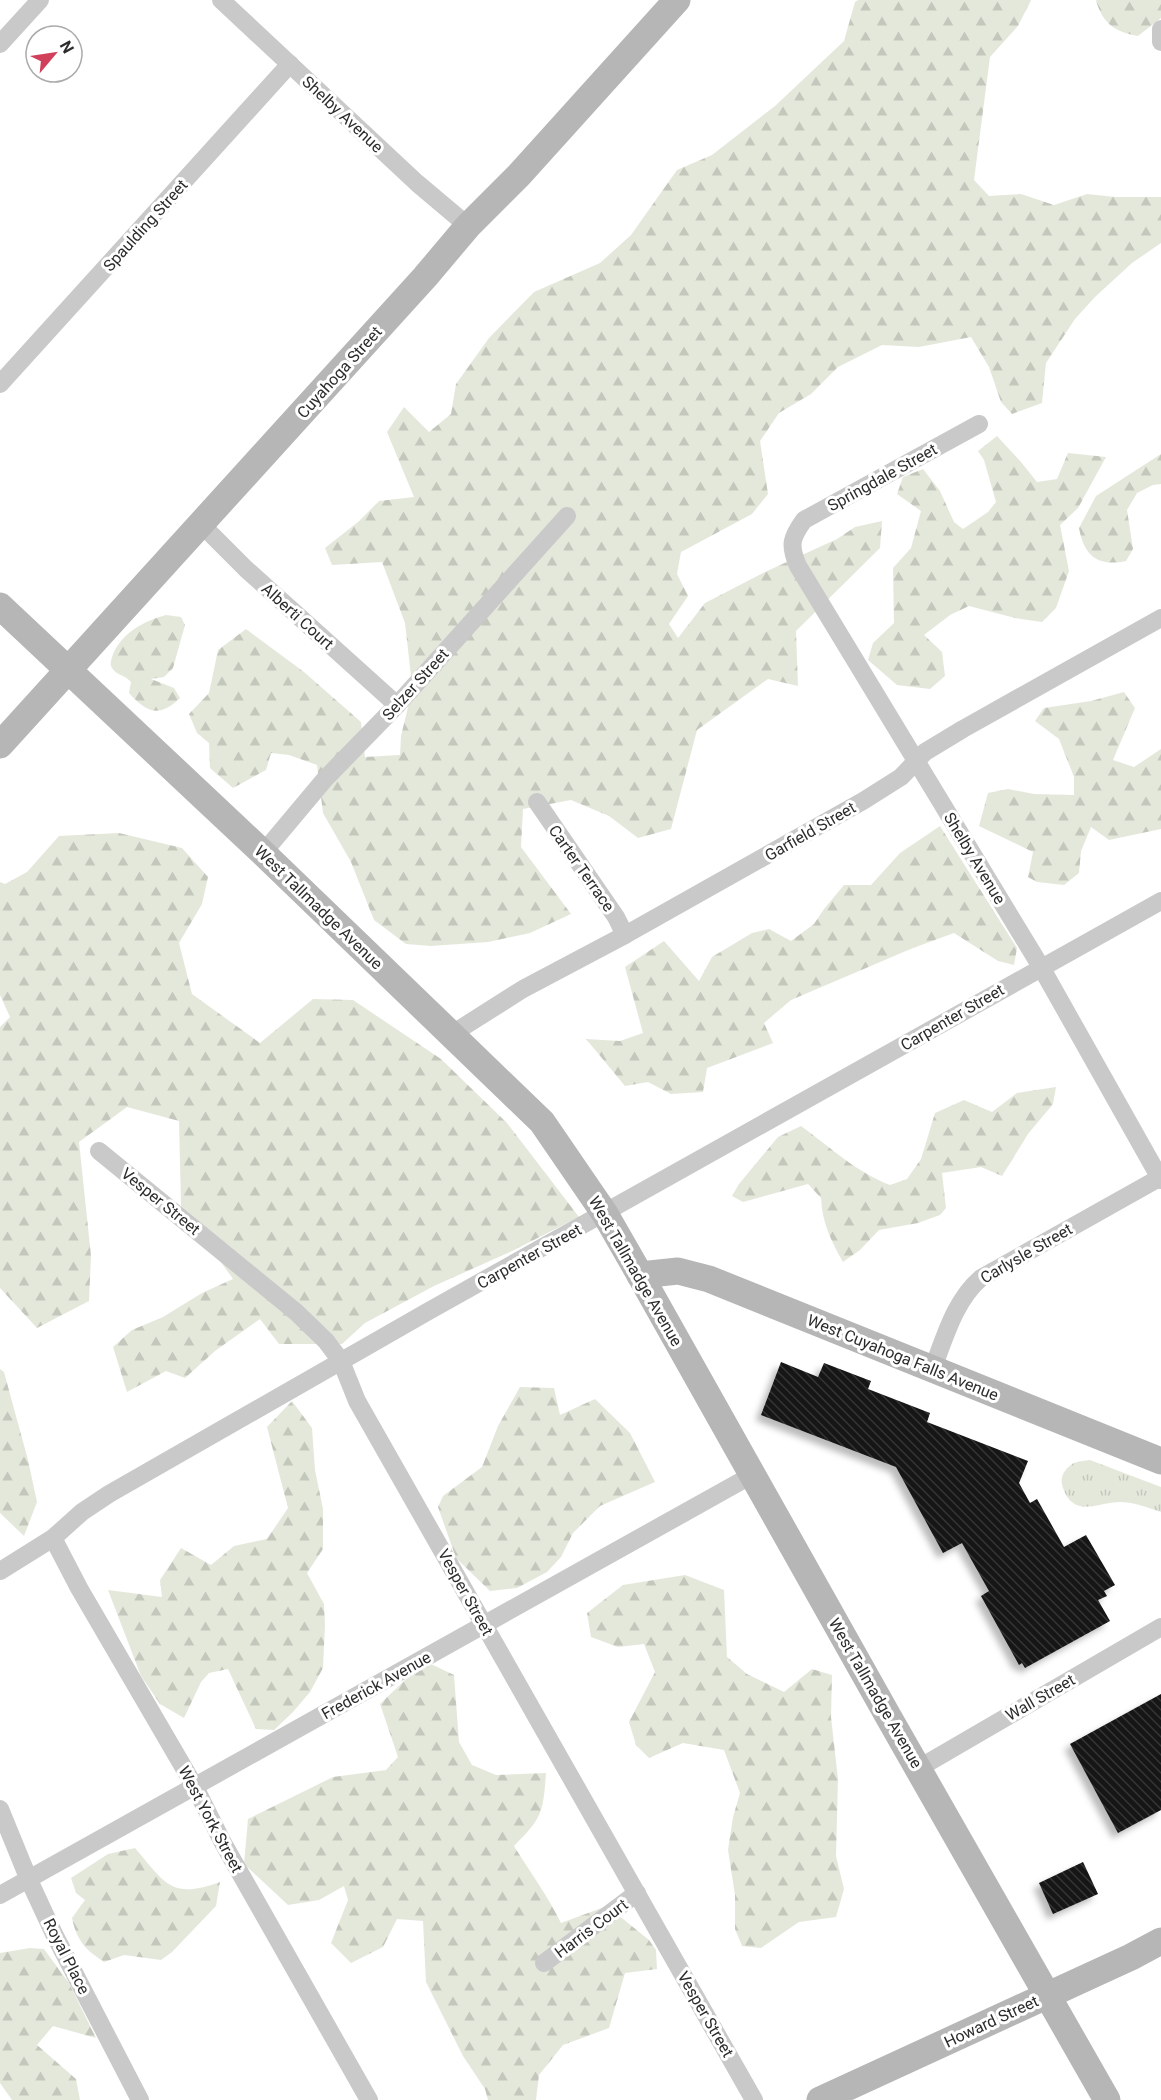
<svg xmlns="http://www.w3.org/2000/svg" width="1161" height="2100" viewBox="0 0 1161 2100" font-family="Roboto,sans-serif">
	<defs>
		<pattern id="forest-firs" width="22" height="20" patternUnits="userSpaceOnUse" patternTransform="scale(1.5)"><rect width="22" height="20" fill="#e4e8db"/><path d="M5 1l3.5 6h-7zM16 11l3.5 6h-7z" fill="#c4c7bc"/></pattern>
		<pattern id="park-tufts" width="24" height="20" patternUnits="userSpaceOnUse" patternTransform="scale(1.5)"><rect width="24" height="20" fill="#e4e8db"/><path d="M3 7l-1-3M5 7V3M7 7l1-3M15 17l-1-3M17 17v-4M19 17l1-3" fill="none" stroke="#c4c7bc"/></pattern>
		<pattern id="building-back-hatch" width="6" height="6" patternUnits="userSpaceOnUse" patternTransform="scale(1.5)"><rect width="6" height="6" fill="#131313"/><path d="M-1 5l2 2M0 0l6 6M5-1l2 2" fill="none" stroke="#363636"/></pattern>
		<filter id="shadow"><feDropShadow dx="-5.5" dy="5.5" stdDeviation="3" flood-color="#0004"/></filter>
	</defs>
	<rect width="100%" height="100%" fill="#fff"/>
	<g fill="url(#forest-firs)">
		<path d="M858 0H1031L1018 26 990 57 974 180 989 196 1021 194 1054 205 1087 194 1115 197H1161V243L1132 263 1095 297 1075 319 1046 363 1042 403 1012 414 1001 402 989 367 971 337 919 347 882 345 838 367 811 394 779 413 760 441 768 494 752 514 681 552 677 574 688 596 669 624 678 638 705 603 765 572 837 539 855 527 882 521 880 548 796 631 798 686 768 679 697 730 671 829 638 838 609 816 571 800 523 809 521 847 571 914 530 933 488 942 431 946 406 944 374 920 351 862 323 813 317 765 289 755 271 753 266 770 233 788 210 768 209 743 197 733 189 714 209 693 218 650 246 629 304 672 361 722 365 757 400 755 401 736 409 703 411 676 405 623 382 562 332 565 325 548 358 522 379 501 414 497 387 432 404 407 429 432 451 414 456 384 489 338 534 292 600 263 631 235 677 170 712 155 775 106 844 41 855 2Z"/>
		<path d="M1096 0H1161V18L1138 36C1115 32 1102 23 1096 0Z"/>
		<path d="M997 436 1021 462 1037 482 1057 479 1068 453 1106 457 1078 508 1060 525 1069 571 1056 608 1042 622 1015 618 969 606 950 615 924 635 942 652 945 676 930 689 897 685 868 660 873 643 894 623 893 568 911 548 921 511 897 494 903 477 923 469 940 491 954 522 963 529 988 512 996 502 984 460 978 451Z"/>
		<path d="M1161 454V484L1153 485 1137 493 1127 510 1133 549 1126 561C1098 567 1084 556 1079 528L1096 496Z"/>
		<path d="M166 615 181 617 185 625 173 668 164 677 151 679 174 688 180 698C159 718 147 713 129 693L131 682C125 675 116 675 112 668 109 663 112 659 113 654 123 632 144 621 166 615Z"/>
		<path d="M1124 692 1135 708 1113 760 1134 767 1161 749V829L1109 840 1091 827 1081 851 1079 873 1064 885 1037 882 1028 877 1033 852 979 826 988 793 1008 789 1034 794 1074 795V777L1059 739 1035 721 1044 708 1091 701Z"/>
		<path d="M940 826 1017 948 1014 965 998 961 954 933 913 948 791 1000 764 1023 773 1043 707 1068 703 1092 671 1094 648 1082 625 1086 586 1039 620 1041 643 1033 625 967 664 941 699 981 712 957 752 933 769 929 791 941 814 924 824 909 844 885H871L900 853Z"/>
		<path d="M119 833 182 848 208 877 202 904 179 943 192 994 260 1043 313 999 353 1000 441 1059 507 1123 579 1217 512 1251 434 1286 365 1323 342 1344H279L260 1319 215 1351 185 1378 166 1371 127 1392 113 1347 132 1330 163 1317 202 1293 233 1279 181 1206 179 1121 127 1107 79 1142 91 1256 89 1301 37 1328 0 1288V1027L10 1017 0 995V882L5 884 27 872 59 836Z"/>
		<path d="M1056 1087 1053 1104 1028 1134 1002 1176 981 1167 942 1173 946 1208 940 1215 918 1223 879 1230 860 1250 843 1262C831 1241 822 1222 821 1198L808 1184 743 1202 732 1196 739 1184 778 1137 801 1126C830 1147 856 1172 890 1185L907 1179 921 1159 935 1113 964 1100 992 1112 1017 1093Z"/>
		<path d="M0 1369 4 1372 28 1460 37 1502 24 1536 0 1513Z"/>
		<path d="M520 1387 554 1388 560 1415 595 1399 630 1433 655 1482 600 1506 573 1533 561 1557 547 1572 517 1588 490 1591 456 1558 438 1507 443 1496 482 1467 498 1426Z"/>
		<path d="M292 1401 312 1428 315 1470 323 1509V1549L307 1573 324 1604 325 1625 323 1668 310 1692 293 1712 274 1730 256 1729 228 1669 209 1673 201 1682 184 1718 160 1704 141 1676 108 1590 162 1597 160 1580 181 1548 211 1565 234 1546 267 1539 288 1508 267 1427Z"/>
		<path d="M685 1575 724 1590 727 1657 747 1674 784 1692 812 1669 832 1675 831 1717 838 1779 836 1856 844 1889 836 1917 799 1922 761 1948 742 1946 735 1929V1895L728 1850 733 1817 740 1793 724 1750 683 1743 649 1758 636 1745 629 1722 655 1672 644 1644 618 1647 591 1637 587 1613 623 1585Z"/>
		<path d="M431 1664 454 1675 459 1742 472 1765 496 1775 546 1773C543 1812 543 1817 514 1846 530 1872 548 1896 561 1923L607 1906 649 1940 656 1950 657 1969 625 1973 609 2028 563 2045 539 2075 536 2100H488L485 2089 463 2056 426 1982 423 1921 397 1919 383 1947 351 1963 331 1943 348 1900 344 1886 319 1900 288 1905 244 1864 248 1819 333 1777 386 1770 398 1757 380 1704 405 1680Z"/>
		<path d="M135 1848C165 1883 171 1900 220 1882L216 1906 172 1952 161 1960 124 1955 104 1962C85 1949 77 1941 72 1918L85 1900 76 1893 71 1878 108 1854Z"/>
		<path d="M30 1948 44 1949 69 1983 96 2038 53 2026 37 2045 76 2079 80 2100H12L0 2083V1953Z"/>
	</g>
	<path fill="url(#park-tufts)" d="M1090 1460 1161 1487V1512C1148 1508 1134 1502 1120 1502 1098 1502 1074 1519 1063 1488 1061 1482 1061 1476 1065 1471 1071 1462 1079 1461 1090 1460Z"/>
	<g fill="url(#building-back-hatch)" filter="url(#shadow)">
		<path d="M781 1362 818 1377 824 1363 871 1381 868 1389 930 1413 927 1422 1028 1461 1019 1483 1030 1503 1037 1499 1064 1547 1086 1535 1115 1585 1104 1591 1107 1596 1098 1600 1110 1621 1025 1668 1022 1663 1019 1665 981 1596 989 1591 962 1543 943 1553 896 1467 761 1415Z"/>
		<path d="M1161 1694V1810L1118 1833 1070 1744Z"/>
		<path d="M1083 1862 1098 1894 1053 1914 1039 1883Z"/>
	</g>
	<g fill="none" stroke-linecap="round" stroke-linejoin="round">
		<g stroke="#c9c9c9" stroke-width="18">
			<path d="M221 0 417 183 468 226"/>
			<path d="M1161 29V42"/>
			<path d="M0 44 40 0"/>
			<path d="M0 384 290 64"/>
			<path d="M979 424 804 520C791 538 789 545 798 566L1041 967 1161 1180"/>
			<path d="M201 524 246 569 397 705"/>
			<path d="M537 802 616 917 625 935"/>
			<path d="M263 853 325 779 397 705 567 516"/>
			<path d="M452 1034 523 989 625 935 863 801 901 777 925 752 963 729 1161 618"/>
			<path d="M99 1151 296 1312 326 1341 341 1361 357 1401 754 2100"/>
			<path d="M933 1368C945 1337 955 1300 981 1278L1161 1177"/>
			<path d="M53 1538 79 1588 195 1787 223 1843 369 2100"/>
			<path d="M0 1571 53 1538 82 1512 109 1494 427 1312 1161 901"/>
			<path d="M919 1768 1161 1627"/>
			<path d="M0 1809 29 1880 54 1934 140 2100"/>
			<path d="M0 1895 752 1475"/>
			<path d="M544 1963 637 1893"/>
		</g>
		<g stroke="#b6b6b6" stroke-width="27">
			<path d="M0 606 263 853 542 1122 605 1214 640 1275 888 1716 1107 2100"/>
			<path d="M0 745 425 277 468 226 519 175 677 0"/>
			<path d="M640 1275 678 1271 709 1279 1161 1461"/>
			<path d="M820 2100 1131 1957 1161 1941"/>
		</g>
	</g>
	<g text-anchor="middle" stroke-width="6" stroke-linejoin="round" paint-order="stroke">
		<g font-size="16" fill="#2c2c2c" stroke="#fff">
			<text transform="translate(343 114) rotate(43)" y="6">Shelby Avenue</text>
			<text transform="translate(145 225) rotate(-48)" y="6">Spaulding Street</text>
			<text transform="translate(339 372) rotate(-48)" y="6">Cuyahoga Street</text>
			<text transform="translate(882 477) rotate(-29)" y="6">Springdale Street</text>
			<text transform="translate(298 616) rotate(42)" y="6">Alberti Court</text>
			<text transform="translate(415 684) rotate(-48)" y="6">Selzer Street</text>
			<text transform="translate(810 831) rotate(-30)" y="6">Garfield Street</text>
			<text transform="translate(975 858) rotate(59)" y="6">Shelby Avenue</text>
			<text transform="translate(582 868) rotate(55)" y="6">Carter Terrace</text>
			<text transform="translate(319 907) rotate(44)" y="6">West Tallmadge Avenue</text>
			<text transform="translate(952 1017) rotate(-30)" y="6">Carpenter Street</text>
			<text transform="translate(161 1201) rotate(39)" y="6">Vesper Street</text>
			<text transform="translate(1026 1253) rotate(-30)" y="6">Carlysle Street</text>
			<text transform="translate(529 1256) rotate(-29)" y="6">Carpenter Street</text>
			<text transform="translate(636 1271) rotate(60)" y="6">West Tallmadge Avenue</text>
			<text transform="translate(903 1357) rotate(22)" y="6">West Cuyahoga Falls Avenue</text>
			<text transform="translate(466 1592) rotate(61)" y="6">Vesper Street</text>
			<text transform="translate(376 1685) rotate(-29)" y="6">Frederick Avenue</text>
			<text transform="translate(876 1693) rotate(60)" y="6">West Tallmadge Avenue</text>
			<text transform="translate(1040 1697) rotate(-30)" y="6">Wall Street</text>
			<text transform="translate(211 1819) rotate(62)" y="6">West York Street</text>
			<text transform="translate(591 1928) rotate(-37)" y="6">Harris Court</text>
			<text transform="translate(67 1956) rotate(63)" y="6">Royal Place</text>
			<text transform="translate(706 2014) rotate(60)" y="6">Vesper Street</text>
			<text transform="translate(991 2021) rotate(-25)" y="6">Howard Street</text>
		</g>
	</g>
	<g transform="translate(54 54) rotate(61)"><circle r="28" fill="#ffffff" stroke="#ababab" stroke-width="1.5"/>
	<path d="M0-4.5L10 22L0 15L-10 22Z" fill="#d1405a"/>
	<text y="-9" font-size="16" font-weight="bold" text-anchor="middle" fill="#2c2c2c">N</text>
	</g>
</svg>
